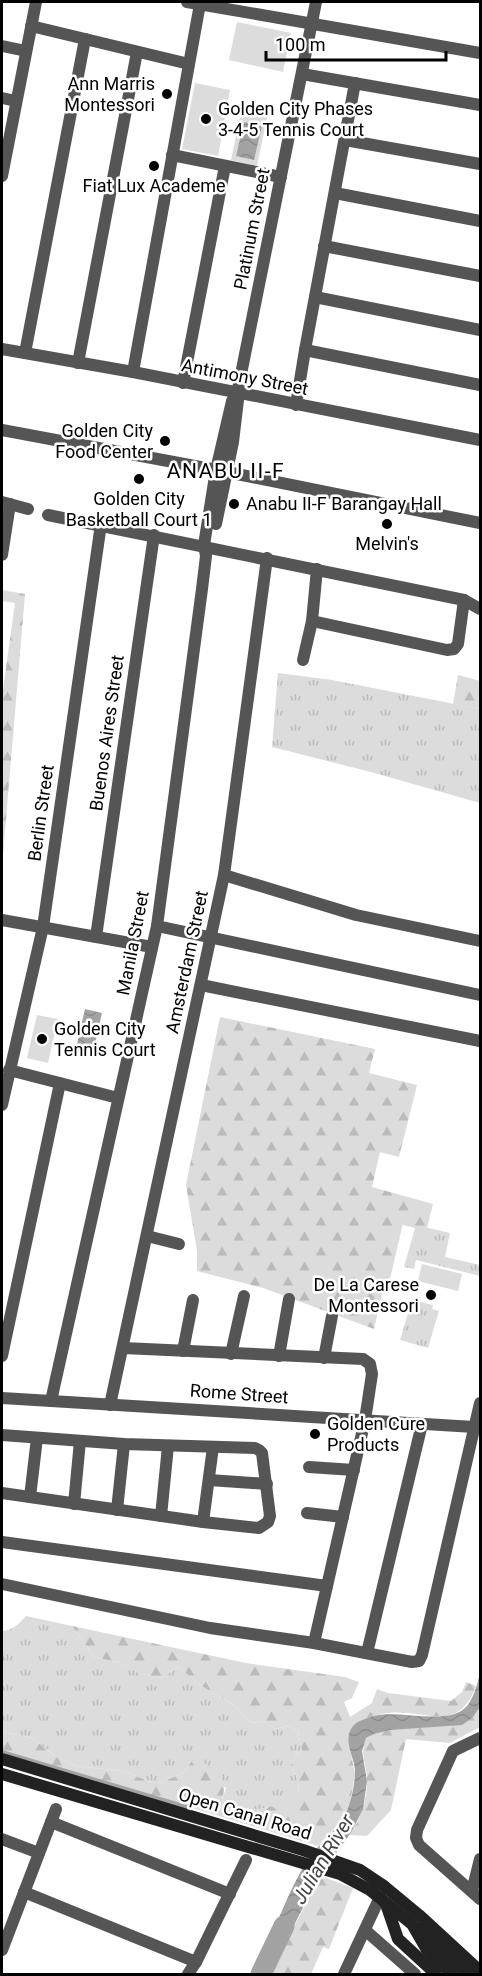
<svg xmlns="http://www.w3.org/2000/svg" width="482" height="1976" viewBox="0 0 482 1976" font-family="Roboto,sans-serif">
	<defs>
		<pattern id="grass-tufts" width="24" height="20" patternUnits="userSpaceOnUse" patternTransform="scale(1.5)"><rect width="24" height="20" fill="#dcdcdc"/><path d="M3 7l-1-3M5 7V3M7 7l1-3M15 17l-1-3M17 17v-4M19 17l1-3" fill="none" stroke="#bbb"/></pattern>
		<pattern id="forest-firs" width="22" height="20" patternUnits="userSpaceOnUse" patternTransform="scale(1.5)"><rect width="22" height="20" fill="#dcdcdc"/><path d="M5 1l3.5 6h-7zM16 11l3.5 6h-7z" fill="#bbb"/></pattern>
		<pattern id="water-waves" width="16" height="10" patternUnits="userSpaceOnUse" patternTransform="scale(1.5)"><rect width="16" height="10" fill="#a3a3a3"/><path d="M0 5q4-4 8 0t8 0" fill="none" stroke="#8b8b8b"/></pattern>
	</defs>
	<rect width="100%" height="100%" fill="#fff"/>
	<g fill="url(#grass-tufts)">
		<path d="M278 673 332 680 480 709V803L371 772 272 747Z"/>
		<path d="M403 1222 450 1233 445 1257 480 1265V1276L416 1260 414 1269 404 1267 415 1228 403 1225Z"/>
		<path d="M412 1300 433 1305 432 1309 439 1311 428 1348 400 1340Z"/>
		<path d="M26 1616 72 1626 94 1657 121 1663 141 1674 163 1678 176 1667 181 1669 200 1685 234 1705 252 1723 264 1721 275 1729 288 1726 298 1732 302 1751 296 1755 291 1765C304 1790 300 1793 284 1815L271 1806C254 1812 235 1813 222 1800L226 1788 191 1762 183 1773 160 1783H154L123 1771 76 1766 57 1757 32 1738 2 1732V1631C12 1631 19 1624 26 1616Z"/>
	</g>
	<g fill="url(#forest-firs)">
		<path d="M2 590 25 594 2 866V696L15 603 2 601Z"/>
		<path d="M458 675 480 681V709L453 704Z"/>
		<path d="M220 1017 375 1049 369 1073 417 1085 399 1157 380 1152 372 1187 433 1204 427 1228 403 1223 390 1279 386 1278 374 1329 263 1288 197 1271V1251L186 1185Z"/>
		<path d="M72 1626 246 1663 345 1677 359 1682 352 1698 344 1702 350 1717 372 1703 377 1689 388 1693 451 1701 462 1692 466 1682 476 1686C458 1735 426 1709 388 1713 378 1714 369 1718 360 1721L349 1746 355 1773 350 1804 343 1819 318 1846 2 1750V1732L32 1738 57 1757 76 1766 123 1771 154 1783H160L183 1773 191 1762 199 1759C216 1773 229 1777 222 1800 235 1814 255 1812 271 1806L284 1814C300 1792 304 1790 291 1765L296 1755 302 1751 298 1732 288 1726 275 1729 264 1721 252 1723 234 1705 200 1685 181 1669 176 1667 163 1678 141 1674 121 1663 94 1657Z"/>
		<path d="M480 1707V1727L450 1743 406 1739 391 1810 367 1836 349 1835C361 1820 367 1799 367 1780 367 1765 359 1752 366 1738L374 1734 390 1730 473 1717Z"/>
		<path d="M320 1876 353 1888 329 1949 323 1947 311 1974H270Z"/>
	</g>
	<g fill="#dcdcdc">
		<path d="M237 22 291 33 283 72 229 60Z"/>
		<path d="M195 83 230 90 218 156 182 149Z"/>
		<path d="M242 107 268 113 257 166 231 160Z"/>
		<path d="M37 1015 58 1019 48 1063 27 1058Z"/>
		<path d="M422 1264 462 1274 458 1291 418 1281Z"/>
	</g>
	<g fill="url(#water-waves)">
		<path d="M244 122 262 126 254 160 236 156Z"/>
		<path d="M85 1009 102 1013 94 1048 77 1044Z"/>
		<path d="M480 1672V1707L473 1717 462 1725 390 1730 374 1734 366 1738 362 1751 367 1781 363 1809 352 1831 318 1878 280 1953 266 1948C279 1919 290 1888 307 1861 321 1840 344 1826 350 1802 353 1792 355 1781 355 1770 354 1756 342 1740 353 1726 358 1720 366 1719 374 1716 400 1709 449 1727 467 1706 474 1697 478 1683 480 1672Z"/>
	</g>
	<g fill="none" stroke-linecap="round" stroke-linejoin="round">
		<path stroke="#a3a3a3" stroke-width="4" d="M2 1752 190 1808"/>
		<path stroke="#a3a3a3" stroke-width="21" d="M261 1974 284 1926"/>
		<g stroke="#555" stroke-width="12">
			<path d="M187 2 480 53"/>
			<path d="M31 26 189 64"/>
			<path d="M2 46 26 51"/>
			<path d="M302 74 480 105"/>
			<path d="M2 98 16 101"/>
			<path d="M345 140 480 164"/>
			<path d="M172 155 281 177"/>
			<path d="M2 176 36 2"/>
			<path d="M335 193 480 221"/>
			<path d="M324 246 480 276"/>
			<path d="M315 297 480 330"/>
			<path d="M2 349 133 372 480 440"/>
			<path d="M305 350 480 385"/>
			<path d="M25 353 85 39"/>
			<path d="M78 363 137 52"/>
			<path d="M133 372 200 4"/>
			<path d="M183 383 225 166"/>
			<path d="M296 405 305 350 355 83"/>
			<path d="M2 502 28 509"/>
			<path d="M48 515 464 600 480 609"/>
			<path d="M216 524 233 442 238 400"/>
			<path d="M2 555 10 504"/>
			<path d="M317 569 312 621 447 650 454 649 458 644 464 600"/>
			<path d="M303 660 312 621"/>
			<path d="M224 875 356 915 480 941"/>
			<path d="M2 920 152 947"/>
			<path d="M157 926 480 995"/>
			<path d="M96 937 154 535"/>
			<path d="M201 985 480 1041"/>
			<path d="M9 1070 118 1098"/>
			<path d="M2 1105 43 927 101 524"/>
			<path d="M147 1236 179 1244"/>
			<path d="M123 1348 363 1359 370 1364 372 1374 365 1420 314 1643"/>
			<path d="M183 1351 193 1300"/>
			<path d="M231 1354 244 1296"/>
			<path d="M2 1356 60 1083"/>
			<path d="M279 1356 289 1299"/>
			<path d="M324 1358 332 1316"/>
			<path d="M2 1398 474 1427"/>
			<path d="M51 1401 157 926 202 589 206 556 204 545 216 470 232 401 237 394 316 2"/>
			<path d="M110 1405 224 875 267 558"/>
			<path d="M2 1435 124 1444 255 1448 259 1450 262 1453 270 1516 268 1522 259 1528 203 1522 2 1493"/>
			<path d="M309 1467 354 1470"/>
			<path d="M209 1480 267 1484"/>
			<path d="M30 1497 37 1438"/>
			<path d="M74 1504 80 1441"/>
			<path d="M117 1510 124 1444"/>
			<path d="M307 1513 343 1517"/>
			<path d="M161 1516 168 1446"/>
			<path d="M203 1522 213 1447"/>
			<path d="M2 1542 327 1586"/>
			<path d="M2 1584 210 1628 314 1643 412 1662 419 1661 422 1655 480 1403"/>
			<path d="M367 1653 422 1424"/>
			<path d="M480 1738 453 1751 417 1830 416 1838 419 1845 480 1899"/>
			<path d="M51 1822 230 1894"/>
			<path d="M2 1839 39 1853"/>
			<path d="M472 1891 480 1859"/>
			<path d="M24 1892 196 1962"/>
			<path d="M365 1930 415 1974"/>
			<path d="M2 1950 56 1809"/>
			<path d="M188 1974 196 1962 246 1860"/>
			<path d="M344 1974 380 1897"/>
		</g>
		<path stroke="#555" stroke-width="12" d="M2 430 227 472 480 523"/>
		<g stroke="#222" stroke-width="12">
			<path d="M2 1759 303 1850 360 1870 384 1886 419 1915 480 1971"/>
			<path d="M2 1774 340 1874 370 1890 412 1924 427 1950 452 1974"/>
			<path d="M386 1904 398 1939 436 1974"/>
			<path d="M424 1924 434 1943 468 1974"/>
		</g>
	</g>
	<g fill="#000" stroke="#fff" stroke-width="2">
		<circle cx="167" cy="94" r="6"/>
		<circle cx="206" cy="119" r="6"/>
		<circle cx="154" cy="166" r="6"/>
		<circle cx="165" cy="441" r="6"/>
		<circle cx="139" cy="479" r="6"/>
		<circle cx="234" cy="504" r="6"/>
		<circle cx="387" cy="524" r="6"/>
		<circle cx="42" cy="1039" r="6"/>
		<circle cx="431" cy="1295" r="6"/>
		<circle cx="315" cy="1434" r="6"/>
	</g>
	<g text-anchor="middle" stroke-width="5" stroke-linejoin="round" paint-order="stroke">
		<g font-size="18" fill="#000" stroke="#fff" text-anchor="start">
			<text x="155" y="90" text-anchor="end">Ann Marris<tspan x="155" dy="21">Montessori</tspan></text>
			<text x="218" y="115">Golden City Phases<tspan x="218" dy="21">3-4-5 Tennis Court</tspan></text>
			<text x="154" y="192" text-anchor="middle">Fiat Lux Academe</text>
			<text x="153" y="437" text-anchor="end">Golden City<tspan x="153" dy="21">Food Center</tspan></text>
			<text x="139" y="505" text-anchor="middle">Golden City<tspan x="139" dy="21">Basketball Court 1</tspan></text>
			<text x="246" y="510">Anabu II-F Barangay Hall</text>
			<text x="387" y="550" text-anchor="middle">Melvin's</text>
			<text x="54" y="1035">Golden City<tspan x="54" dy="21">Tennis Court</tspan></text>
			<text x="419" y="1291" text-anchor="end">De La Carese<tspan x="419" dy="21">Montessori</tspan></text>
			<text x="327" y="1430">Golden Cure<tspan x="327" dy="21">Products</tspan></text>
		</g>
		<g font-size="18" fill="#000" stroke="#fff">
			<text transform="translate(252 229) rotate(-79)" y="6">Platinum Street</text>
			<text transform="translate(245 377) rotate(11)" y="6">Antimony Street</text>
			<text transform="translate(107 733) rotate(-82)" y="6">Buenos Aires Street</text>
			<text transform="translate(41 813) rotate(-82)" y="6">Berlin Street</text>
			<text transform="translate(133 943) rotate(-79)" y="6">Manila Street</text>
			<text transform="translate(187 962) rotate(-78)" y="6">Amsterdam Street</text>
			<text transform="translate(239 1394) rotate(4)" y="6">Rome Street</text>
			<text transform="translate(245 1814) rotate(17)" y="6">Open Canal Road</text>
		</g>
		<g font-size="20" font-style="italic" fill="#444" stroke="#fff">
			<text transform="translate(323 1859) rotate(-59)" y="7">Julian River</text>
		</g>
		<g font-size="21" letter-spacing="1.5" fill="#000" stroke="#fff">
			<text x="226" y="478">ANABU II-F</text>
		</g>
	</g>
	<rect width="482" height="1976" fill="none" stroke="#000000" stroke-width="6"/>
	<path d="M266 51v9h180v-9" fill="none" stroke="#000000" stroke-width="3"/>
	<text x="275" y="51" font-size="18" fill="#000000" stroke="#ffffff" stroke-width="4.5" paint-order="stroke">100 m</text>
</svg>
